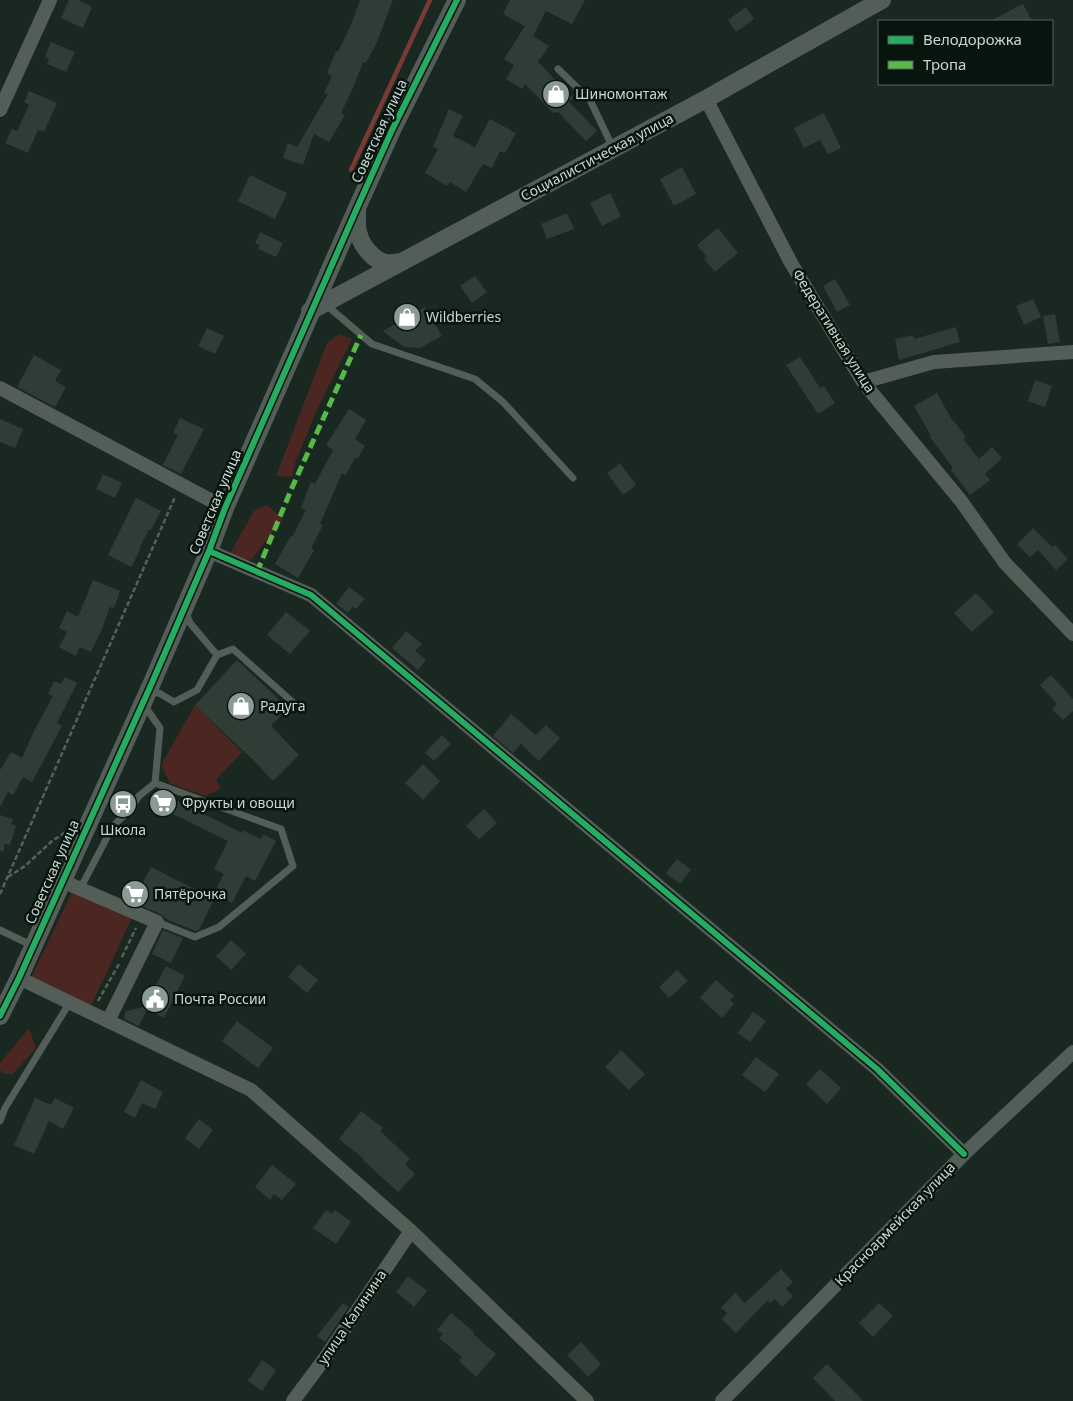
<svg xmlns="http://www.w3.org/2000/svg" width="1073" height="1401" viewBox="0 0 1073 1401" font-family="'Noto Sans',sans-serif">
	<rect width="100%" height="100%" fill="#192821"/>
	<g fill="#4c2621">
		<path d="M339 334 352 339 317 410 295 463 292 477 276 476 327 343Z"/>
		<path d="M267 505 283 519 251 560 229 555 254 511Z"/>
		<path d="M195 705 242 752 216 780 221 789 205 796 170 783 161 765Z"/>
		<path d="M73 890 132 918 90 1008 30 980Z"/>
		<path d="M29 1028 36 1048 13 1074H4L0 1070V1063Z"/>
	</g>
	<g fill="none" stroke-linecap="round" stroke-linejoin="round">
		<path stroke="#783a33" stroke-width="4.5" d="M351 170 430 0"/>
	</g>
	<g fill="#303d37">
		<path d="M69 0H78L92 7 83 28 61 18Z"/>
		<path d="M360 0H393L377 42 366 63 363 62 353 88 341 113 345 115 329 142 314 134 303 165 283 158 288 143 297 147 328 94 324 93 332 76 327 73 336 51 338 52 350 27Z"/>
		<path d="M510 0H585L572 24 546 11 533 36 549 46 538 62 573 98 569 102 597 131 586 141 558 112 553 113 525 84 522 89 506 79 514 65 504 59 525 26 503 14Z"/>
		<path d="M1023 4 1032 21H990Z"/>
		<path d="M746 7 754 19 736 32 728 20Z"/>
		<path d="M51 42 75 52 66 72 47 64 49 59 45 57Z"/>
		<path d="M29 91 57 103 44 132 38 130 28 153 5 143 12 129 17 131 29 105 24 102Z"/>
		<path d="M449 109 463 116 453 136 475 147 490 119 516 133 505 153 500 151 492 168 483 164 466 192 450 182 447 186 425 173 438 149 433 147Z"/>
		<path d="M824 113 841 148 828 154 820 140 804 148 794 128Z"/>
		<path d="M682 167 696 194 674 206 660 179Z"/>
		<path d="M250 175 287 193 275 219 238 201Z"/>
		<path d="M610 193 621 216 602 226 590 203Z"/>
		<path d="M567 213 574 229 547 239 541 224Z"/>
		<path d="M718 228 738 253 715 272 704 259 707 257 697 245Z"/>
		<path d="M260 232 283 243 276 257 258 249 260 246 255 243Z"/>
		<path d="M475 276 487 292 472 303 460 286Z"/>
		<path d="M835 279 850 305 837 312 823 286Z"/>
		<path d="M1033 299 1041 317 1024 325 1016 306Z"/>
		<path d="M425 307 442 336 420 348 404 347 383 331Z"/>
		<path d="M1055 314 1060 342 1048 344 1043 316Z"/>
		<path d="M956 327 960 342 899 360 895 339 913 335 914 339Z"/>
		<path d="M207 328 224 336 215 354 198 346Z"/>
		<path d="M34 355 61 370 55 381 66 387 55 407 17 387Z"/>
		<path d="M800 357 820 388 824 386 835 403 818 414 786 365Z"/>
		<path d="M1035 380 1052 386 1045 407 1028 401Z"/>
		<path d="M937 393 952 420H953L966 437 963 439 979 459 992 447 1002 458 985 474 990 480 970 495 951 470 953 468 930 437 931 436 914 406Z"/>
		<path d="M349 409 366 420 355 439 365 446 357 459 355 457 346 475 342 473 320 524 323 525 311 548 314 550 298 578 275 564 291 536 292 537 306 510 301 508 311 482 315 484 333 450 326 445Z"/>
		<path d="M180 418 204 429 181 474 163 465 178 435 173 433Z"/>
		<path d="M0 419 23 429 15 448 0 442Z"/>
		<path d="M620 463 636 485 623 495 607 473Z"/>
		<path d="M103 474 122 483 115 498 96 489Z"/>
		<path d="M136 498 161 511 151 530 149 529 139 549 140 550 131 567 108 555Z"/>
		<path d="M1033 528 1052 547 1055 545 1068 559 1056 570 1038 550 1030 557 1017 544Z"/>
		<path d="M93 580 120 591 114 608 110 607 102 629 91 652 80 647 76 656 59 647 67 632 59 628 67 611 78 617Z"/>
		<path d="M349 587 365 599 356 609 353 606 348 613 336 604Z"/>
		<path d="M976 593 994 612 972 632 954 613Z"/>
		<path d="M286 612 310 631 290 654 267 635Z"/>
		<path d="M406 631 422 644 415 651 426 660 418 670 392 648Z"/>
		<path d="M237 660 288 708 271 726 299 755 273 781 256 763 195 705Z"/>
		<path d="M1051 675 1073 699V711L1063 720 1052 709 1057 704 1040 685Z"/>
		<path d="M65 677 77 683 57 723 62 726 32 782 23 777 13 795 8 792 0 807V770L11 752 22 758 34 731 53 696 48 694 54 681 61 684Z"/>
		<path d="M511 714 536 735 546 725 560 738 539 761 521 744 513 753 493 736Z"/>
		<path d="M442 735 451 744 434 761 425 753Z"/>
		<path d="M423 764 440 781 423 800 405 783Z"/>
		<path d="M161 793 242 833V830L261 839 263 834 276 841 255 881 246 876 232 903 214 893 224 874 214 869 228 841 155 805Z"/>
		<path d="M484 809 497 823 479 839 466 826Z"/>
		<path d="M0 815 13 819 11 824 16 826 10 845 5 844 3 852 0 851Z"/>
		<path d="M677 859 691 870 680 884 666 873Z"/>
		<path d="M151 867 214 899 199 930 195 931 168 920 160 914 135 903 136 901 127 896 133 885 140 888Z"/>
		<path d="M163 930 183 938 171 963 152 954Z"/>
		<path d="M231 940 246 954 231 970 216 956Z"/>
		<path d="M299 964 318 980 307 993 288 977Z"/>
		<path d="M166 966 185 976 164 1018 147 1009 140 1024 138 1026 124 1019 125 1013 127 1011 144 1007Z"/>
		<path d="M677 970 688 981 669 998 659 987Z"/>
		<path d="M716 980 734 996 730 1000 734 1004 722 1018 700 998Z"/>
		<path d="M753 1012 766 1021 750 1042 738 1033Z"/>
		<path d="M237 1021 273 1048 258 1068 222 1041Z"/>
		<path d="M621 1050 645 1074 629 1090 605 1067Z"/>
		<path d="M756 1057 779 1074 765 1092 742 1075Z"/>
		<path d="M820 1069 841 1088 827 1104 806 1084Z"/>
		<path d="M141 1080 163 1092 155 1109 142 1103 135 1118 124 1112Z"/>
		<path d="M35 1098 51 1105 55 1098 74 1108 63 1129 49 1121 34 1154 14 1145Z"/>
		<path d="M361 1111 383 1128 380 1131 410 1159 405 1164 415 1174 398 1192 363 1160 364 1159 339 1139Z"/>
		<path d="M199 1119 213 1130 199 1149 185 1138Z"/>
		<path d="M272 1165 296 1184 282 1200 274 1194 270 1200 255 1187Z"/>
		<path d="M326 1210 332 1214 335 1210 351 1222 336 1244 313 1228Z"/>
		<path d="M781 1269 793 1282 786 1289 793 1296 782 1307 775 1299 770 1303 768 1300 736 1333 722 1319 727 1313 721 1308 735 1293 745 1303Z"/>
		<path d="M408 1276 427 1291 414 1307 396 1292Z"/>
		<path d="M343 1303 349 1307 325 1342 317 1336Z"/>
		<path d="M879 1303 893 1316 873 1337 859 1323Z"/>
		<path d="M451 1313 474 1332 473 1334 496 1354 476 1377 459 1361 462 1357 439 1338 443 1334 437 1330Z"/>
		<path d="M581 1342 601 1364 588 1377 567 1355Z"/>
		<path d="M262 1360 276 1370 262 1391 248 1381Z"/>
		<path d="M827 1364 863 1401H835L813 1378Z"/>
	</g>
	<g fill="none" stroke-linecap="round" stroke-linejoin="round">
		<g stroke="#57615c" stroke-width="2.5" stroke-dasharray="5 2.5" stroke-linecap="butt">
			<path d="M8 877 25 866 52 841 69 830"/>
			<path d="M0 894 175 497"/>
			<path d="M122 957 136 928"/>
			<path d="M98 1001 119 964"/>
		</g>
		<g stroke="#525e57" stroke-width="7">
			<path d="M558 69 590 100 613 148"/>
			<path d="M325 304 372 344 475 379 503 402 573 478"/>
			<path d="M217 655 233 649 297 706"/>
			<path d="M147 692 159 693 174 702 197 690 217 655 190 623 186 612"/>
			<path d="M155 783 281 829 293 866 219 927 195 937 157 922"/>
			<path d="M80 889 113 826 129 811 139 796 155 783 160 728 144 705"/>
			<path d="M0 930 33 946"/>
			<path d="M0 1121 5 1108 70 1002"/>
		</g>
		<g stroke="#525e57" stroke-width="14">
			<path d="M706 99 791 263 863 382 961 501 1005 563 1073 634"/>
			<path d="M0 110 50 0"/>
			<path d="M863 382 934 362 1073 352"/>
			<path d="M0 388 225 508"/>
			<path d="M209 551 311 595 877 1069 964 1154"/>
			<path d="M62 881 157 922 108 1021"/>
			<path d="M19 978 251 1090 411 1231 587 1401"/>
			<path d="M293 1401 325 1358 411 1231"/>
			<path d="M722 1401 964 1154 1073 1052"/>
		</g>
		<g stroke="#525e57" stroke-width="18">
			<path d="M357 211C357 218 356 228 359 235 362 246 374 261 386 263 391 264 397 262 402 262"/>
			<path d="M310 311 706 99 882 0"/>
			<path d="M0 1016 19 978 151 685 209 551 225 508 357 208 392 130 457 0"/>
		</g>
		<path stroke="#58b947" stroke-width="5" stroke-dasharray="10 5" stroke-linecap="butt" d="M257 572 291 490 361 335"/>
		<g stroke="#08140e" stroke-width="9">
			<g id="cycleway">
				<path d="M209 551 311 595 877 1069 964 1154"/>
				<path d="M0 1016 19 978 151 685 209 551 225 508 357 208 392 130 457 0"/>
			</g>
		</g>
		<use href="#cycleway" stroke="#26ab63" stroke-width="6"/>
	</g>
	<defs>
		<g id="shop-disc" transform="scale(1.4375)"><circle r="9.5" fill="#8b9a93" stroke="#08140e"/><path d="M-5-2.5h2.3a2.7 3.5 0 0 1 5.4 0H5L5.5 6h-11ZM-1.5-2.5h3a1.5 2.3 0 0 0-3 0Z" fill="#fff"/></g>
		<g id="supermarket-disc" transform="scale(1.4375)"><circle r="9.5" fill="#8b9a93" stroke="#08140e"/><path d="M-6-5.5h2.5l.6 2H6L4.5 2H-2.5L-4.4-4H-6ZM-1.5 3.2a1.3 1.3 0 1 0 .1 0ZM3 3.2a1.3 1.3 0 1 0 .1 0Z" fill="#fff"/></g>
		<g id="bus-disc" transform="scale(1.4375)"><circle r="9.5" fill="#8b9a93" stroke="#08140e"/><path d="M-5-6H5V4H4V6H2V4H-2V6H-4V4H-5ZM-3.5-4V0h7V-4ZM-3.5 1.2v1.5H-2V1.2ZM2 1.2v1.5H3.5V1.2Z" fill="#fff"/></g>
		<g id="civic-disc" transform="scale(1.4375)"><circle r="9.5" fill="#8b9a93" stroke="#08140e"/><path d="M-.6-6.5H3V-4.5H.6V-3L4-1V1h2V6H-6V1h2V-1L-.6-3ZM-1.2 2.5V6h2.4V2.5Z" fill="#fff"/></g>
	</defs>
	<g fill-rule="evenodd">
		<use href="#shop-disc" x="556" y="94"/>
		<use href="#shop-disc" x="407" y="317"/>
		<use href="#shop-disc" x="241" y="706"/>
		<use href="#supermarket-disc" x="163" y="803"/>
		<use href="#bus-disc" x="123" y="804"/>
		<use href="#supermarket-disc" x="135" y="894"/>
		<use href="#civic-disc" x="155" y="999"/>
	</g>
	<g text-anchor="middle" stroke-width="5" stroke-linejoin="round" paint-order="stroke">
		<g font-size="14" fill="#c8d8d0" stroke="#08140e" text-anchor="start">
			<text x="575" y="99">Шиномонтаж</text>
			<text x="426" y="322">Wildberries</text>
			<text x="260" y="711">Радуга</text>
			<text x="182" y="808">Фрукты и овощи</text>
			<text x="123" y="835" text-anchor="middle">Школа</text>
			<text x="154" y="899">Пятёрочка</text>
			<text x="174" y="1004">Почта России</text>
		</g>
		<g font-size="14" fill="#c8d8d0" stroke="#08140e">
			<text transform="translate(379 131) rotate(-65)" y="5">Советская улица</text>
			<text transform="translate(597 157) rotate(-28)" y="5">Социалистическая улица</text>
			<text transform="translate(834 331) rotate(58)" y="5">Федеративная улица</text>
			<text transform="translate(215 502) rotate(-67)" y="5">Советская улица</text>
			<text transform="translate(52 872) rotate(-66)" y="5">Советская улица</text>
			<text transform="translate(895 1224) rotate(-46)" y="5">Красноармейская улица</text>
			<text transform="translate(352 1317) rotate(-56)" y="5">улица Калинина</text>
		</g>
	</g>
	<rect x="878" y="20" width="175" height="65" fill="#08140e" stroke="#55625c"/>
	<rect x="888" y="36" width="25" height="8" fill="#26ab63" stroke="#55625c"/>
	<text x="923" y="45" font-size="15" fill="#c8d8d0">Велодорожка</text>
	<rect x="888" y="61" width="25" height="8" fill="#58b947" stroke="#55625c"/>
	<text x="923" y="70" font-size="15" fill="#c8d8d0">Тропа</text>
</svg>
